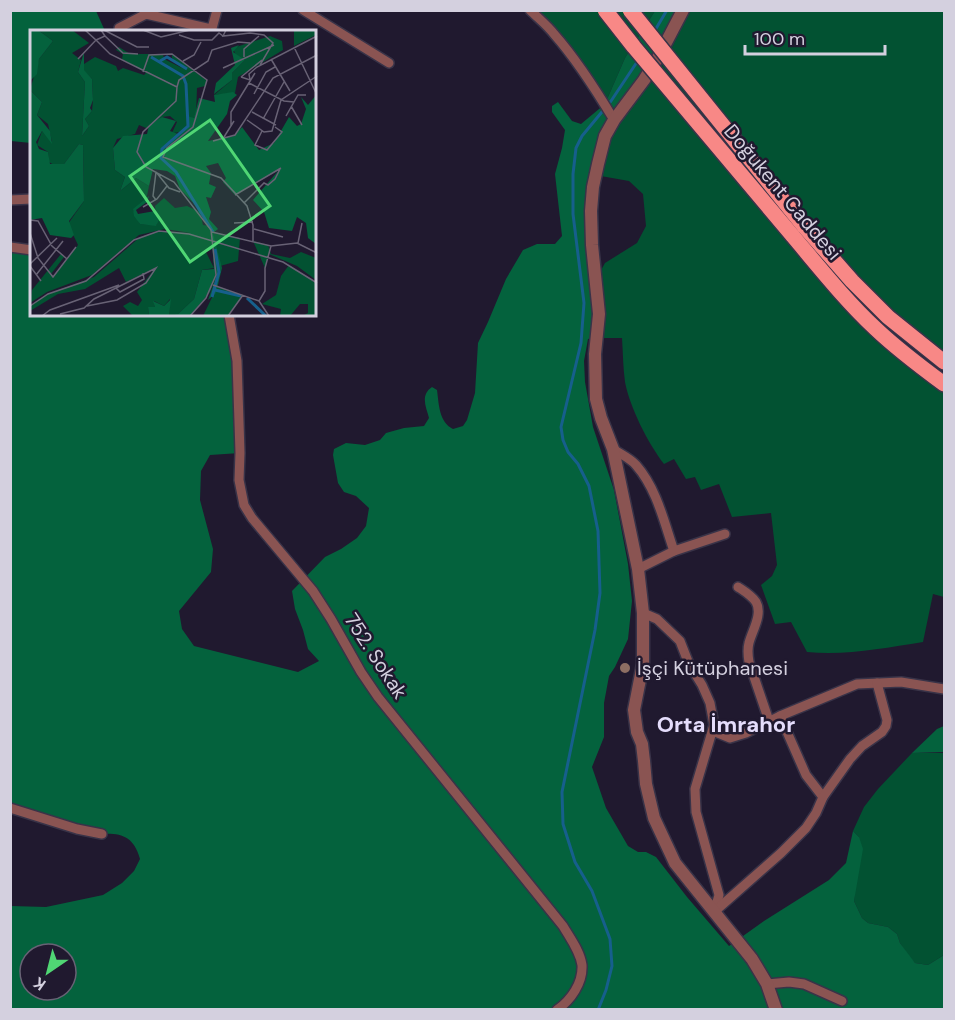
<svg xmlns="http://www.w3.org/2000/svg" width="955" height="1020" viewBox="0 0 955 1020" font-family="'DM Sans',sans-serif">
	<rect width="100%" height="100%" fill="#20192f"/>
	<g fill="#025232">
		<path d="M530 11H655L625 58 605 104 593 86Z"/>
		<path d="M683 11H944V362L793 214 782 222 839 291 944 384V597L933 594 923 642C884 648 846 656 807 652L791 622 775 624 761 585 772 576 777 565 771 513 732 517 719 484 701 490 695 477 686 479 674 459 664 464C648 443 630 408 625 382 623 368 623 353 622 338H596L595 281 605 263 637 243 646 226 643 194 629 181 595 175 605 136Z"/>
		<path d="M912 753H944V955L928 965 915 963 910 958 900 943 897 934 888 927 868 923 862 918 854 901 859 837 853 831 864 807 878 789Z"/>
	</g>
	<g fill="#04623d" fill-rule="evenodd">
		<path d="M10 11H96L105 31 32 32 31 143 11 141Z"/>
		<path d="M655 11H683L614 120 593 187 596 338 588 339 584 361 585 382 593 427 614 490 628 564 632 601 628 639 615 667 609 676 604 703V737L592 767 606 808 628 846 638 852H646L656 857 687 897 729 946 764 921 829 880 846 863 853 831 859 837 863 849 854 901 862 918 868 923 888 927 897 934 900 943 915 963 928 965 944 955V1009L11 1010V906L46 907 103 895 122 883 134 871 140 859C134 837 122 833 102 834L11 808V247L31 250 32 315H229L237 361 240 453 210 455 201 471 200 500 213 549 211 572 179 611 182 629 194 646 298 672 319 661 308 649 303 630 295 609 292 591 325 557 341 549 357 538 366 526 369 508 356 496 344 492 338 483 333 455 334 449 346 443 365 445 380 440 386 433 404 428 424 426 429 418C426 407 420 395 432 387L437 390C439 405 439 422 453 429L463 426 467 420 475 393 478 343 488 322 506 279 523 250 537 244H555L562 236 555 174 562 148 565 130 552 112V106L558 102 572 121 581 124 605 104 625 58ZM30 954H66V990H30Z"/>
		<path d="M944 726V752L912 753 937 729Z"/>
	</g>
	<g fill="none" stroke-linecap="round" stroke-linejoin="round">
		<g stroke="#165f8c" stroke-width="3">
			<path d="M654 32 667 10"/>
			<path d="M598 1010 606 990 612 966 610 939 592 891 575 862 563 824 562 792 595 630 600 593 598 531 589 486 578 464 568 452 563 440 561 427 581 343 584 303 573 214V174L576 148 582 136 611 101 639 59"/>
		</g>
		<g stroke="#393348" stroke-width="12">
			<g id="minor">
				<path d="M303 10 389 63"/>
				<path d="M530 10C538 18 547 25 554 34 577 60 596 90 614 120"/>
				<path d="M119 28 146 14 211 29"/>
				<path d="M211 32 217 10"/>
				<path d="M10 200 32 199"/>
				<path d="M10 247 32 250"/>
				<path d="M229 315 237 361 240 453 239 480 244 505 252 518 313 591 331 619 361 672 378 697 563 926C570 938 580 951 582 965 583 983 571 1000 557 1010"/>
				<path d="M613 449C620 454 630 458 636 465 657 489 664 522 674 551"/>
				<path d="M638 569 674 551 725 534"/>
				<path d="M738 587C744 591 751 595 756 602 763 614 752 631 749 643 747 650 748 656 749 662L769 721"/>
				<path d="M643 613 657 619 680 641 689 664 702 685 710 703 714 725 695 789 696 812 719 895 714 912"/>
				<path d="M780 716 806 775 823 797"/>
				<path d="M713 731 730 738 746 733 780 716 857 684 901 682 944 689"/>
				<path d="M10 808 77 829 102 834"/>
				<path d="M714 912 781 853 806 828 816 813 823 797 850 759 862 746 882 732 886 726 887 720 877 683"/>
				<path d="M767 984 789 982 804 984 842 1001"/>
			</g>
		</g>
		<g stroke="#393348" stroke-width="15">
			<path id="tertiary" d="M683 10 659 56 644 80 614 120 605 136 598 164 593 187 591 211 592 245 599 314 595 354 596 399 601 418 613 449 638 569 643 613V664L634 710 637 732 642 744 644 761 646 784 654 818 675 863 752 959 767 984 776 1010"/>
		</g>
		<g stroke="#393348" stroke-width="18">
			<g id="primary">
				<path d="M803 225 852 281 888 317 944 362"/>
				<path d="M792 235C819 267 845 300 876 329 897 349 921 367 944 384"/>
			</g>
		</g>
		<use href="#minor" stroke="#8a5452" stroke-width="9"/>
		<use href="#tertiary" stroke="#8a5452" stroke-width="12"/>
		<use href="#primary" stroke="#f88886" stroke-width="15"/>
		<g stroke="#393348" stroke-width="18" stroke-linecap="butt">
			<g id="primary-bridge">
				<path d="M605 10 634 47 792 235"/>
				<path d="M630 10 803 225"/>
			</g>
		</g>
		<use href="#primary-bridge" stroke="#f88886" stroke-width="15"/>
	</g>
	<circle fill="#8d6e63" stroke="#20192f" stroke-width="2" cx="625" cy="668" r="6"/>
	<g text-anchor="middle" stroke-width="5" stroke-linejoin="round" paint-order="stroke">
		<g font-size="20" fill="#d4d0df" stroke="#20192f">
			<text transform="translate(783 192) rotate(50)" y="7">Doğukent Caddesi</text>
			<text transform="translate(376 656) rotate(57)" y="7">752. Sokak</text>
		</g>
		<g font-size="20" fill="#d4d0df" stroke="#20192f" text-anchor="start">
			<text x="637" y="675">İşçi Kütüphanesi</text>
		</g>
		<g font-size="22" font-weight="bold" fill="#e5ddfc" stroke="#20192f">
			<text x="726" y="732">Orta İmrahor</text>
		</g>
	</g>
	<g transform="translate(30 30)">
		<rect width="286" height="286" fill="#20192f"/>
		<path d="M8 0H42L59 13 42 23 51 30 48 42 55 52 52 106 59 96 55 89 62 81 63 70 62 49 54 41V34L65 27 86 36 88 41 93 38 114 45 116 43 92 29 93 24 86 20 89 17 100 24H133L134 29 152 38 142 28V24L177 51 175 56 167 58 166 85 163 89 157 86 158 95 152 102 142 103 147 92 140 86 132 87 116 98 109 95 105 104 87 109 83 118 85 140 95 147 90 161 106 148 119 156 116 171 103 180 110 194 127 195 125 176 134 168 145 178 157 176 170 182 173 195 180 196 183 219 176 222 184 238 172 240 164 269 147 285 139 286 140 269 134 276 124 271 125 277H118L119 286H103L93 276 100 272 108 276 112 270 107 262 125 238 96 252 89 238 55 259 28 264 0 281V276L18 264 64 247 110 207 129 201 161 203 135 199 109 205 62 245 17 262 0 273 2 260 31 224 34 227 21 244 24 246 48 215 38 194 54 171 53 115 49 114 34 134 24 135 19 132 18 122 7 115 12 101 22 112 18 94 7 85 12 72 0 60 9 29 23 11ZM264 0H286V5L264 16ZM240 6 252 11 253 20 208 47 205 63 184 65 202 50V43L215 30 206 26 203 18ZM183 203 210 208 208 231 190 236ZM223 211 238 215 241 224 260 228 271 222 286 228V250L267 236 239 224 235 238ZM259 235 286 253V286H272L278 283V274H270L260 286H250L251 279 232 274 246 265 251 246ZM187 257 213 265 198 286H173Z" fill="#025232"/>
		<path d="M0 0H8L23 11 9 29 7 44 0 51ZM209 15 203 22 215 30 202 43V50L184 64 186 53 205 35 201 18ZM54 22V40L62 49 63 70 60 78 62 81 55 89 59 96 52 106 55 52 48 42ZM0 60 12 72 7 85 20 101 22 114 12 101 6 112 9 119 18 122 20 134H34L49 114 53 115 54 171 39 191 44 205 41 208 20 205 12 188 0 190ZM203 62 207 65 200 71 197 84 178 111 204 106 212 97 229 120 244 113 259 87 267 96 271 94 276 79 271 67 278 75 287 64 286 214 278 208 276 193 267 187 262 201 239 198 234 182 223 170 249 140 205 165 193 152 196 148 188 133 176 136 181 143 179 154 186 157 181 168 176 167 181 182 179 189 188 199 183 203 192 238 186 263 178 270 187 245 180 262 160 286H140L148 284 164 269 172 240 184 239 181 200 170 180 150 159 145 146 137 141 123 139 119 156 106 148 90 161 95 147 85 140 83 118 93 106 117 104 119 95 132 87 146 91 140 101 148 104 158 95 157 86 164 88 169 68 185 72 184 65ZM119 166 117 172 106 180 108 184 125 181 129 190 126 196 110 194 104 186 103 179ZM141 269 139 286H119L118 277H125L123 271 134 276Z" fill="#04623d"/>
		<path fill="none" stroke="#165f8c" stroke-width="3" d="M121 27 153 46 156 54 158 96 132 119 131 128 146 142 183 202M130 31 137 27 157 39M185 260 211 266M182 267 189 242 185 219M217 268 236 286"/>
		<path fill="none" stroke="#686275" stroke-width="1.5" d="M55 0 66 10 75 6 71 0M74 0 107 17H119M113 0 131 7 160 0M196 0 193 6 220 3 234 5 243 13 230 35M149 5 164 10H182L189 3 193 6M75 6 93 23 108 24M264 17 286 63M214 27V19L229 6M48 29 66 10 80 24 147 57 146 71 113 102 107 122 116 137 144 152 181 200 186 245 176 268 160 286M241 29 260 61M153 31 164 25 171 12M193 38 244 15M113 42 119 25 142 24 177 50 163 97 137 118 133 127 191 148 217 176 223 195V211M211 47 220 50 219 44 227 37 287 6M211 47 232 30M219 53 254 71 264 72M147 57 149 50 178 31 182 20 208 12 220 13M224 64 236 42 245 37M261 76 272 95M222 82 246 95M256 86 268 65H276M233 89 254 52M217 90 234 102 242 101 251 70 287 46M201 96V82L225 43M232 101 225 115 237 120 252 102 245 97M194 107 204 91M183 111 205 105 243 48 287 25M126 142 139 158 150 162M205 165 251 138M126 170 123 166 126 142M214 173 234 153 238 155 245 149 250 139M113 177 127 169 137 156M0 190 8 191 22 216 37 229M204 193 223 192M224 199 253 207M182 202 241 216 267 213 287 223M0 203 8 228 23 247 46 217M268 213 272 193M0 234 27 208M0 236 11 251M6 245 33 211M183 255 229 271 239 286M86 258 90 262 114 249 113 243M229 271 235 261V238L241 216M0 276 18 264 56 251 104 210 129 201 159 204 253 232 287 253M30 284 54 278 64 269 126 238 116 253 87 270 57 276M12 286 20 280 89 255M198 286 213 265"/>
		<path fill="#50d674" fill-opacity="0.15" stroke="#50d674" stroke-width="3" d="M180 90 240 176 160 232 100 146Z"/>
		<rect width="286" height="286" fill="none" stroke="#d4d0df" stroke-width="3"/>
	</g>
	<rect width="955" height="1020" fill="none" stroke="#d4d0df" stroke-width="24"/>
	<g transform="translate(48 972) rotate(215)"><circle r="28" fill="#20192f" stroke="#686275" stroke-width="1.5"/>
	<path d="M0-4.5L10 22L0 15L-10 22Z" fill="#50d674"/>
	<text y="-9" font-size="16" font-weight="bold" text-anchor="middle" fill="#d4d0df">K</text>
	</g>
	<path d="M745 45v9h140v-9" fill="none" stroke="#d4d0df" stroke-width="3"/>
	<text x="754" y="45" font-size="18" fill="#d4d0df" stroke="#20192f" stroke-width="4.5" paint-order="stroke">100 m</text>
</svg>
